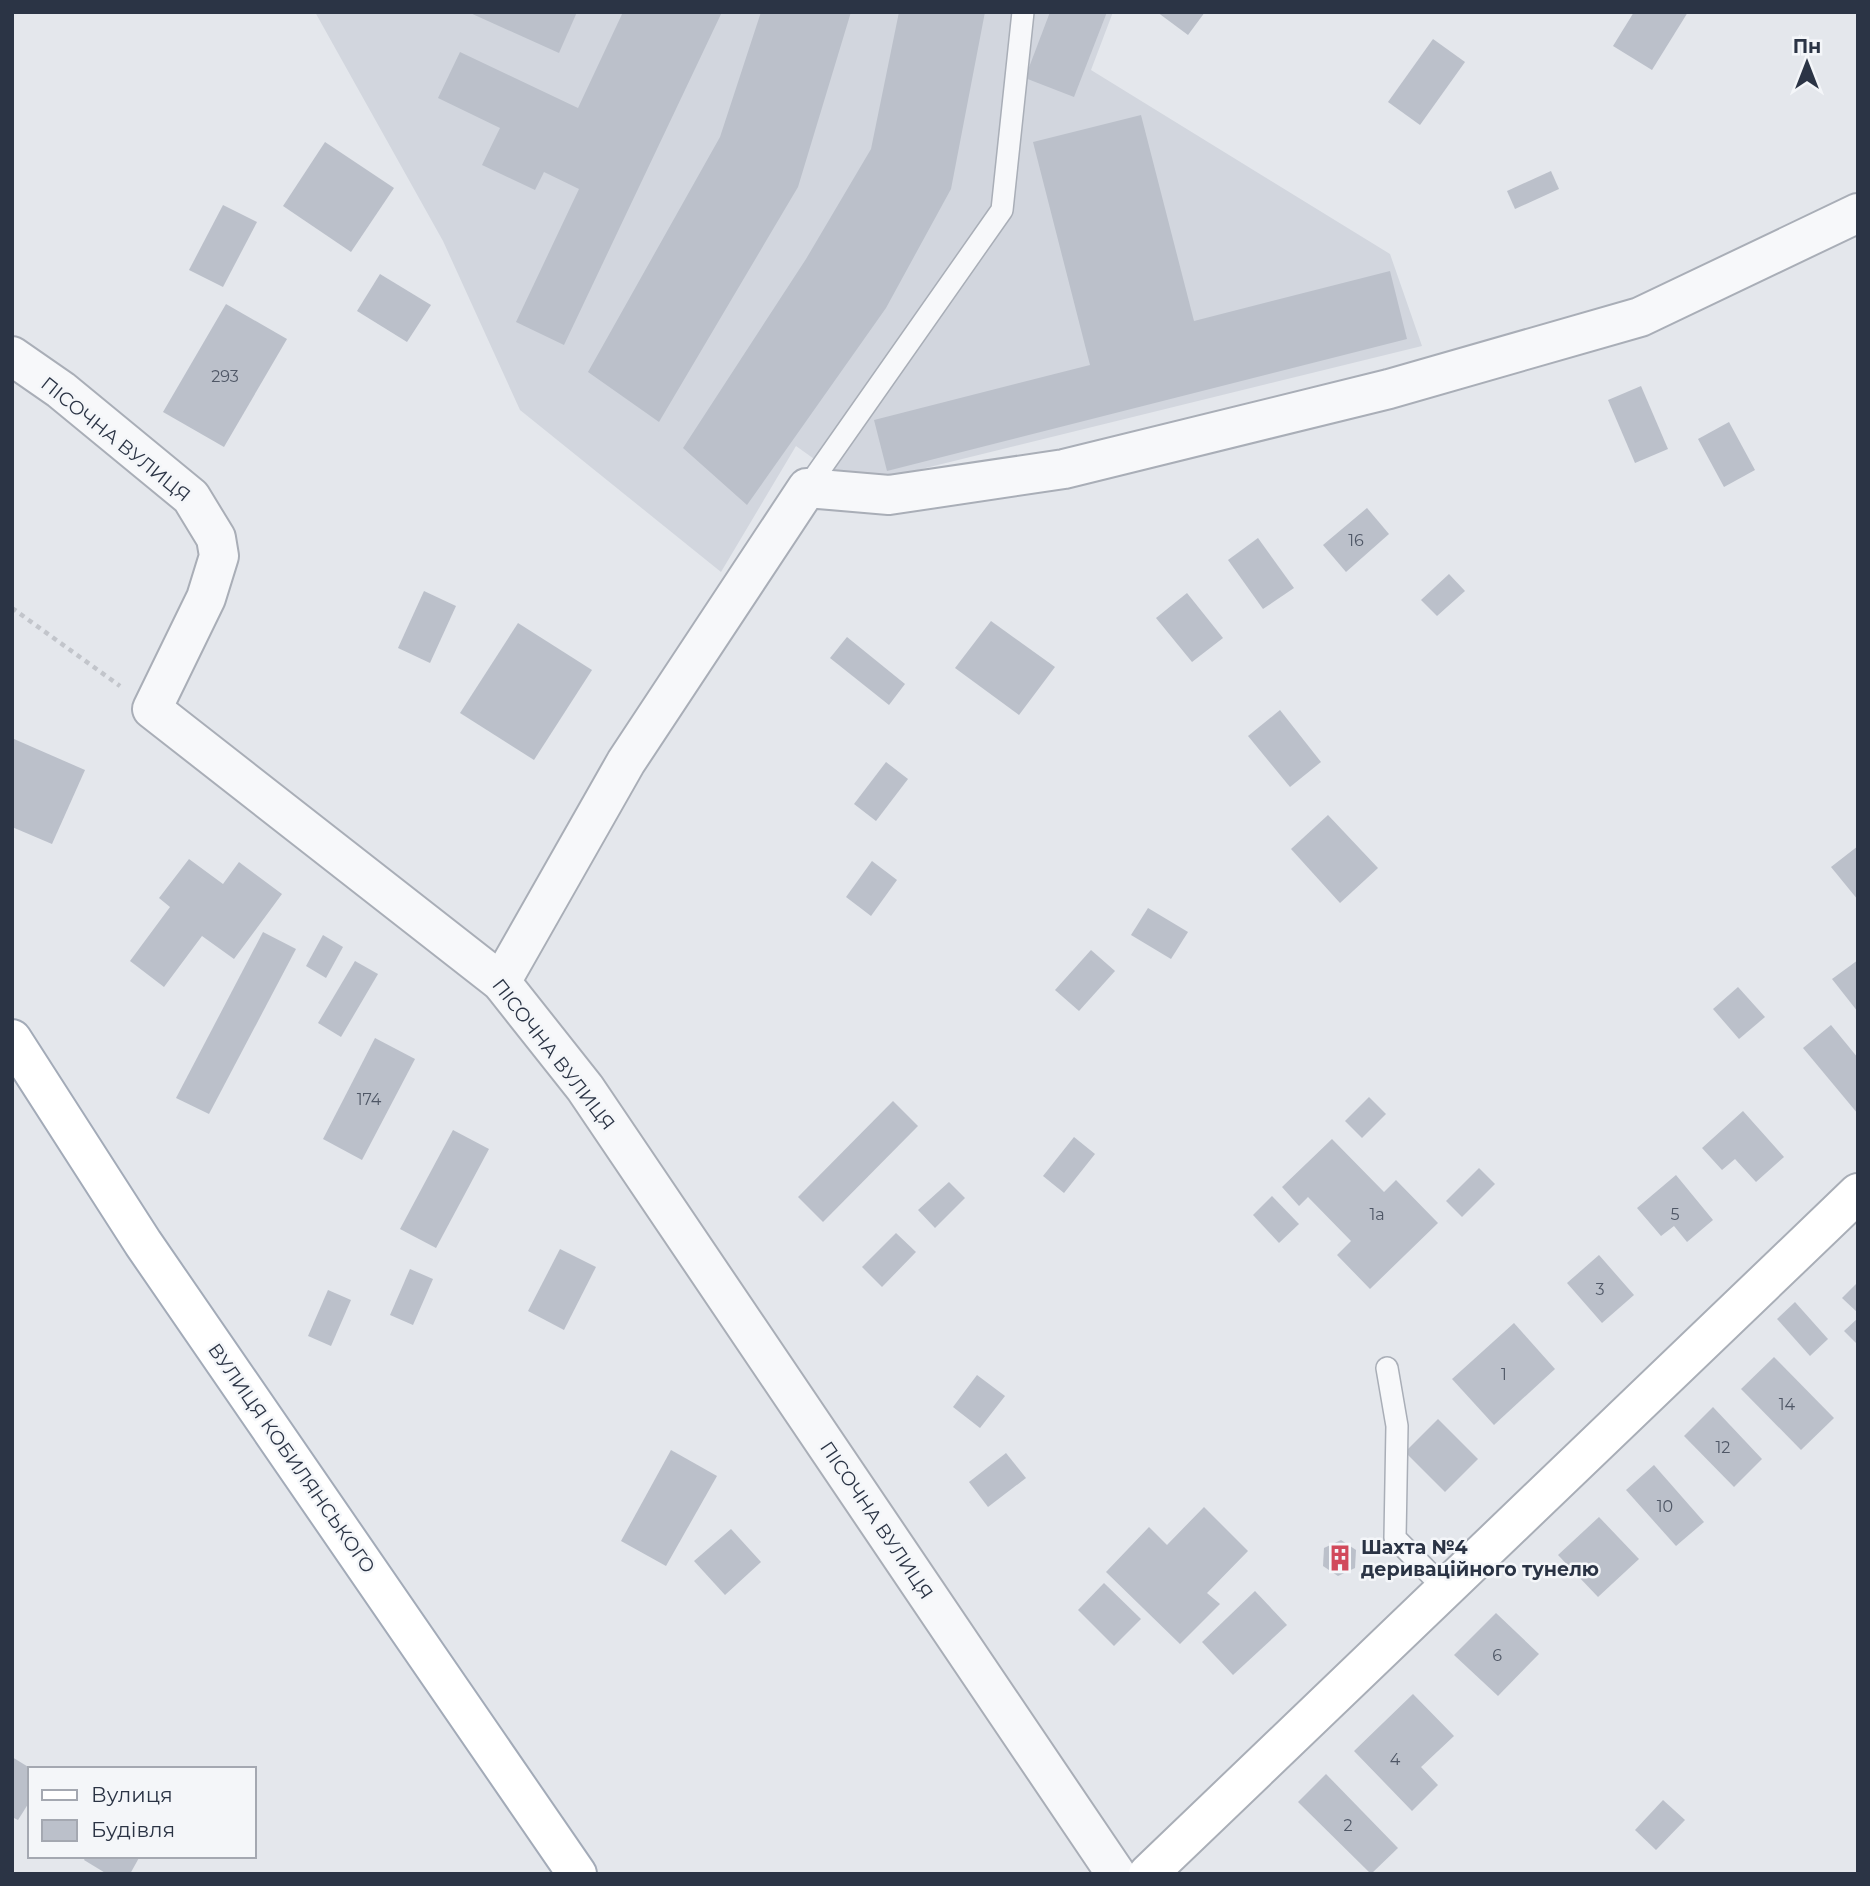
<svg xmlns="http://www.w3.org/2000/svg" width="1870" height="1886" viewBox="0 0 1870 1886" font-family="Montserrat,sans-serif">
	<rect width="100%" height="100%" fill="#e4e7ec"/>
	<path fill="#d2d6de" d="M315 12H1113L1091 70 1390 254 1422 346 889 477 838 476 796 446 721 572 520 410 443 241Z"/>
	<g fill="#bbc0ca">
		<path d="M468 12H577L559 53Z"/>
		<path d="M623 12H722L564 345 516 322 579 189 544 172 535 190 482 165 500 128 438 98 460 52 578 108Z"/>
		<path d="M761 12H851L798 187 659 422 588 372 720 137Z"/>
		<path d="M899 12H985L951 189 886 308 747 505 683 448 806 259 871 149Z"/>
		<path d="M1050 12H1107L1074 97 1025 78Z"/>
		<path d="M1157 12H1205L1188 35Z"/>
		<path d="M1634 12H1688L1652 70 1613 46Z"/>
		<path d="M1433 39 1465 62 1420 125 1388 102Z"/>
		<path d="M1141 115 1194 321 1390 271 1407 339 887 471 874 420 1090 365 1033 142Z"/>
		<path d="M325 142 394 188 351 252 283 206Z"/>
		<path d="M1551 171 1559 189 1515 209 1507 191Z"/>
		<path d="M223 205 257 222 223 287 189 270Z"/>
		<path d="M380 274 431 305 407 342 357 311Z"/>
		<path d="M226 304 287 339 224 447 163 412Z"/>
		<path d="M1641 386 1668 449 1635 463 1608 400Z"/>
		<path d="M1729 422 1755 470 1724 487 1698 439Z"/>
		<path d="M1367 508 1389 534 1346 572 1323 545Z"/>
		<path d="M1258 538 1294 588 1263 609 1228 560Z"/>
		<path d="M1449 574 1465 591 1437 616 1421 600Z"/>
		<path d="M424 591 456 606 430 663 398 648Z"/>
		<path d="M1187 593 1223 638 1192 662 1156 618Z"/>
		<path d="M991 621 1055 667 1019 715 955 668Z"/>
		<path d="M518 623 592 670 534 760 460 713Z"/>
		<path d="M847 637 905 684 889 705 830 658Z"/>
		<path d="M1280 710 1321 762 1290 787 1248 736Z"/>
		<path d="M14 739 85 770 52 844 12 827Z"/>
		<path d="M886 762 908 779 876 821 854 804Z"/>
		<path d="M1328 815 1378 868 1340 903 1291 849Z"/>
		<path d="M1858 846V900L1831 867Z"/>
		<path d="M189 859 223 884 239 862 282 894 234 959 202 936 164 987 130 961 170 907 159 898Z"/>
		<path d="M872 861 897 880 871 916 846 897Z"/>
		<path d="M1148 908 1188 932 1171 959 1131 935Z"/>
		<path d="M263 932 296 949 209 1114 176 1098Z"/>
		<path d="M323 935 343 947 326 978 306 966Z"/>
		<path d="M1091 950 1115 971 1079 1011 1055 990Z"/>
		<path d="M1858 960V1012L1832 979Z"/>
		<path d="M355 961 378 974 341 1037 318 1023Z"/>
		<path d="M1738 987 1765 1017 1739 1039 1713 1009Z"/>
		<path d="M1831 1025 1858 1058V1114L1803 1048Z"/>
		<path d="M375 1038 415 1059 362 1160 323 1139Z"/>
		<path d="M1369 1097 1386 1114 1362 1138 1345 1121Z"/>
		<path d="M893 1101 918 1126 823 1222 798 1197Z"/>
		<path d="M1743 1111 1784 1157 1756 1182 1735 1159 1722 1170 1702 1148Z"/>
		<path d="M453 1130 489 1149 436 1248 400 1229Z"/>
		<path d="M1074 1137 1095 1154 1064 1193 1043 1176Z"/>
		<path d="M1332 1139 1384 1192 1396 1180 1438 1223 1370 1289 1337 1255 1351 1241 1308 1197 1299 1206 1282 1187Z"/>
		<path d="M1479 1168 1495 1184 1462 1217 1446 1201Z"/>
		<path d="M1676 1175 1713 1220 1687 1242 1674 1226 1661 1236 1637 1208Z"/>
		<path d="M949 1182 965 1198 935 1228 918 1210Z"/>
		<path d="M1272 1196 1299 1224 1279 1243 1253 1215Z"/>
		<path d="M896 1233 916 1252 882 1287 862 1267Z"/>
		<path d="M560 1249 596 1267 564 1330 528 1311Z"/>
		<path d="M1599 1255 1634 1295 1602 1323 1567 1283Z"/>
		<path d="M410 1269 433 1279 413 1325 390 1315Z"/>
		<path d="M1858 1282V1313L1842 1298Z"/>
		<path d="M328 1290 351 1300 331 1346 308 1336Z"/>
		<path d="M1795 1302 1828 1339 1810 1356 1777 1319Z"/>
		<path d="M1858 1318V1345L1844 1331Z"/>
		<path d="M1514 1323 1555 1369 1494 1425 1452 1379Z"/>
		<path d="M1774 1357 1834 1418 1801 1450 1741 1389Z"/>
		<path d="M977 1375 1005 1396 980 1428 953 1407Z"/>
		<path d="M1713 1407 1762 1459 1734 1487 1684 1436Z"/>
		<path d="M1438 1419 1478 1459 1445 1492 1405 1452Z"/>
		<path d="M671 1450 717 1476 666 1566 621 1541Z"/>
		<path d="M1006 1453 1026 1478 988 1507 969 1482Z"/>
		<path d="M1654 1465 1704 1522 1676 1546 1626 1490Z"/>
		<path d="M1204 1507 1248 1551 1207 1593 1220 1604 1180 1644 1106 1572 1149 1527 1167 1545Z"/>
		<path d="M1599 1517 1639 1559 1598 1597 1558 1555Z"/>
		<path d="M731 1529 761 1562 725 1595 694 1561Z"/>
		<path d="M1341 1540 1356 1550 1355 1568 1338 1576 1323 1566 1324 1548Z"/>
		<path d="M1104 1583 1141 1619 1114 1646 1078 1610Z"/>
		<path d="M1255 1591 1287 1625 1233 1675 1202 1642Z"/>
		<path d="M1496 1613 1539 1654 1498 1696 1454 1655Z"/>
		<path d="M1413 1694 1454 1736 1421 1767 1438 1785 1412 1811 1354 1751Z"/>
		<path d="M12 1757 30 1768V1801L18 1820 12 1817Z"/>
		<path d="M1326 1774 1398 1848 1371 1874 1298 1802Z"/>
		<path d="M1663 1800 1685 1820 1656 1850 1635 1830Z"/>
		<path d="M86 1856H140L130 1874H107L84 1860Z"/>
	</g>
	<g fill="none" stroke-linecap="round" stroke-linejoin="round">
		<g stroke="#a9aeb7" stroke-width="24">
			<g id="lane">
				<path d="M807 488 1002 210 1023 12"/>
				<path d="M1387 1368 1397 1426 1395 1538 1445 1589"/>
			</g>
		</g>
		<g stroke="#a9aeb7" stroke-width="42">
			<g id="street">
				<path d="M12 356 61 390 191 497 216 538 219 556 206 598 152 709 501 982 585 1088 1116 1874"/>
				<path d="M501 982 626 762 807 488 889 495 1064 469 1389 389 1640 317 1858 213"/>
			</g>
		</g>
		<g stroke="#a9aeb7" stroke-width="42">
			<path id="secondary" d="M1148 1874 1858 1193"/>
		</g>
		<g stroke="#a3abb8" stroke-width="42">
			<path id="primary" d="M12 1039 143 1243 577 1874"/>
		</g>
		<path stroke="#c2c5cb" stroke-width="4.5" stroke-dasharray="5 5" stroke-linecap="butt" d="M12 608 120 686"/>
		<use href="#lane" stroke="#f7f8fa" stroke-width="21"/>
		<use href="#street" stroke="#f7f8fa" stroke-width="38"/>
		<use href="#secondary" stroke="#fff" stroke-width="38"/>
		<use href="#primary" stroke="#fff" stroke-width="38"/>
	</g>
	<defs>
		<g id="building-bare" transform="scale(2.1)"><path d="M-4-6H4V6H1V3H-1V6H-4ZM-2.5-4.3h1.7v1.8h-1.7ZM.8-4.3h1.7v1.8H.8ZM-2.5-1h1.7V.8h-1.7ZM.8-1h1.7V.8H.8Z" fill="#d1495b" stroke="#f4f6f9" stroke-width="2.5" paint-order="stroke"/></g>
	</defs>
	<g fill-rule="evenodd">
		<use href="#building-bare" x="1340" y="1558"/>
	</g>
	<g text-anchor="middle" stroke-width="5" stroke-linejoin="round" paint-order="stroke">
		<g font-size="16" fill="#4f5766">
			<text x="225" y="382">293</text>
			<text x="1356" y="546">16</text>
			<text x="369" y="1105">174</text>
			<text x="1377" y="1220">1а</text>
			<text x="1675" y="1220">5</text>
			<text x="1600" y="1295">3</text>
			<text x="1504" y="1380">1</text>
			<text x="1787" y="1410">14</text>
			<text x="1723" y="1453">12</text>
			<text x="1665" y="1512">10</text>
			<text x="1497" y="1661">6</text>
			<text x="1395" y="1765">4</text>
			<text x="1348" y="1831">2</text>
		</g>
		<g font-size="19" fill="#2b3445" stroke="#f4f6f9">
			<text transform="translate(116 439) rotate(39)" y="7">ПІСОЧНА ВУЛИЦЯ</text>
			<text transform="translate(554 1054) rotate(52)" y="7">ПІСОЧНА ВУЛИЦЯ</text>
			<text transform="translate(292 1458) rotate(55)" y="7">ВУЛИЦЯ КОБИЛЯНСЬКОГО</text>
			<text transform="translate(877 1520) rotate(56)" y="7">ПІСОЧНА ВУЛИЦЯ</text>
		</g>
		<g font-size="19" font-weight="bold" fill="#2b3445" stroke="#f4f6f9" text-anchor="start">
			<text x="1361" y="1554">Шахта №4<tspan x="1361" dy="22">дериваційного тунелю</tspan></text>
		</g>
	</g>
	<rect width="1870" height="1886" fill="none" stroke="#2b3445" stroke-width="28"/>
	<rect x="28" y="1767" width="228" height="91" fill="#f4f6f9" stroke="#a4a8b1" stroke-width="2"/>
	<rect x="42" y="1790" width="35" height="10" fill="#ffffff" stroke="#a4a8b1" stroke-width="2"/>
	<text x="91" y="1802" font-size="21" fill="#2b3445">Вулиця</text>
	<rect x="42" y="1820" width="35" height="21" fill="#bbc0ca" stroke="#a4a8b1" stroke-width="2"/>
	<text x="91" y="1837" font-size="21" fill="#2b3445">Будівля</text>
	<g transform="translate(1807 63)" stroke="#f4f6f9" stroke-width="5" paint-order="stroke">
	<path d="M0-5L12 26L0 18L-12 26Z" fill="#2b3445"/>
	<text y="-10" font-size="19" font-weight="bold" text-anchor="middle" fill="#2b3445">Пн</text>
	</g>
</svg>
